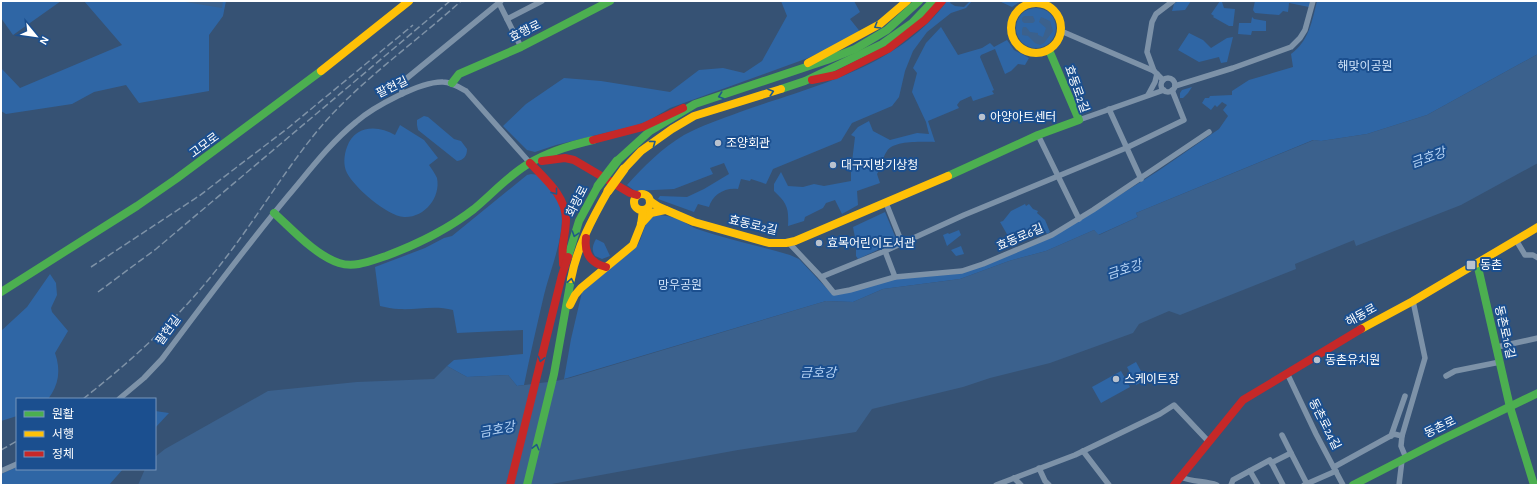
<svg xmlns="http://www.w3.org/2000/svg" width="1539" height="486" viewBox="0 0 1539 486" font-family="'Alegreya Sans','Noto Sans KR',sans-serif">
	<rect width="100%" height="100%" fill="#365274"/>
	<g fill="#2f66a5">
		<path d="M1 1H61L13 35 1 18Z"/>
		<path d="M84 1H226L223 16 209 35V91L139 103 126 85 94 92 72 104 6 114 1 111V68L20 88 122 45Z"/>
		<path d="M781 1H854L860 12 850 19 862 34 808 58 670 108 648 121 634 126 556 145 535 152 527 150 503 126 526 104 564 78 601 81 670 92 699 70 723 68 744 73 762 61 787 16Z"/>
		<path d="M947 1H951L950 3 955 6 964 7 970 1H972L966 8 951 13 927 32 913 51 905 71 899 97 892 106 852 123 841 141 773 169 766 184 751 179 750 181 741 179 738 189C725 187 712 195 709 207L698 204 694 212 658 199 660 196 687 197 704 189 729 174 724 163 710 168 713 174 674 189 635 191 627 185C643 167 662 148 684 135 701 126 721 119 740 112 813 86 898 68 947 1Z"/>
		<path d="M999 1H1021L1012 7Z"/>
		<path d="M1178 1H1191L1185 10 1172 11 1174 4Z"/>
		<path d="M1220 1 1222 2 1224 8 1235 9 1233 26H1229L1213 17 1214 16 1211 14Z"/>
		<path d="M1255 1H1311L1309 7 1289 3 1288 12 1283 11 1279 15 1255 13 1253 10Z"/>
		<path d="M1317 1H1538V54L1427 115 1367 134 1321 141 1313 140 1136 213 1138 217 1098 235 1094 230 1046 251 1009 261 960 279 883 289 853 302 826 301 564 379 571 339 582 292 637 246C643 238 644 221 652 217 658 213 672 217 678 219 685 222 691 227 697 229 727 239 759 246 790 255L799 259 833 295 895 277 962 273 1029 247 1096 210 1158 171 1219 129 1228 116 1223 110 1227 105 1222 102 1217 107 1215 105 1211 110 1202 103 1205 98H1209L1210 96 1232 95V91L1249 80 1293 67 1291 54C1309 41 1312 21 1317 1Z"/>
		<circle cx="1036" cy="28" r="20"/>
		<path d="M1252 17 1254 19 1266 21V31H1252L1251 35 1238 34 1239 23H1251Z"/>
		<path d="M941 27 958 55 982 48 990 43 994 47 1007 40 1014 50 1029 58 1025 65 1018 64 1011 71 1005 74 995 49 981 55 980 57 994 90 992 91 994 94 973 101 971 96 960 101 957 105 959 108 928 121 935 142C924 142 894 140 887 151 882 158 882 167 877 174L880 183 857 191 858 205 842 214 835 200 826 203 823 208 805 217 804 221 788 226C789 208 787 203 774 191V184L781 172 788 186 803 187 814 184 824 186 851 181V170L855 137 851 135 858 127 869 121 873 131 890 140 917 133 929 134 926 122 912 92 917 73 913 68 926 43Z"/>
		<path d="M1189 33 1203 40 1211 48 1227 38 1233 37 1227 62 1221 63 1219 57 1199 62 1178 50Z"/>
		<path d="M1192 87 1188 93 1183 98H1180V93L1182 90Z"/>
		<path d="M424 116 428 117 454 139 461 141 467 149C467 156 464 160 457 161L418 130 417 125V120Z"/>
		<path d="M400 125 424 140 438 158 429 165C432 169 435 174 437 178 441 198 424 218 404 217 387 216 355 188 347 173 343 165 344 155 347 147 355 125 378 125 395 135Z"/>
		<path d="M531 174 539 175C544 182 560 202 561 208 566 235 550 269 544 295 537 325 530 355 524 385L517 386 508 375 467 377 447 366 454 360 523 354V330L457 333 453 310C434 305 418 310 399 309 393 309 386 307 380 306L375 267 425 248 444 238 452 236 527 175Z"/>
		<path d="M1025 204 1026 206 1029 204 1033 209 1038 211 1037 213 1045 220 1050 232 1047 234 1040 223 1026 230 1024 228 1008 236 1000 222 1003 221 1011 211Z"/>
		<path d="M885 212 897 241 858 259 856 256V243L853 227Z"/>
		<path d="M959 230 961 235 947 246 943 235 948 233 949 234Z"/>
		<path d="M596 239 604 243 610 256 602 259 595 256C591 249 593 245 596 239Z"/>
		<path d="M961 246 964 254 956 256 951 250Z"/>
		<path d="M50 274 56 283 57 295 51 308 52 312 68 331 55 353C61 370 59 385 48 399H17V416L1 421V331L27 307Z"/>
		<path d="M1136 362 1146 380 1136 385 1127 367Z"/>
		<path d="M1121 371 1130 387 1101 403 1092 387Z"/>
		<path d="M155 411 169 413 155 428Z"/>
		<path d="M17 467V469H123L109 485H1V474Z"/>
	</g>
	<g fill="#3b618d">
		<path d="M179 1H223L222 8Z"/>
		<path d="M1024 16H1033L1035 21 1033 23H1024L1022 21V18Z"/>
		<path d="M1041 17 1050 21 1053 31 1044 43 1040 45 1035 43 1028 36 1022 35V30L1023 27H1026L1030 32 1038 33V35L1043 37 1046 28 1039 22Z"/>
		<path d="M1538 54V163L1461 205 1356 246 1354 240 1295 264 1296 269 1180 315 1169 311 1139 324 1133 333 1050 363 990 378 963 387 872 409 856 432 738 450 546 485H138L145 469H155V457L165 449 268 391 357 382 434 379 447 366 467 377 508 375 517 386 556 381 570 378 826 301 853 302 883 289 960 279 1009 261 1046 251 1094 230 1099 235 1138 217 1136 213 1314 140 1321 141 1367 134 1427 115Z"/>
	</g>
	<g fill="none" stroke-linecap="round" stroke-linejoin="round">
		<g stroke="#7d92a8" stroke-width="5.5">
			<path d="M499 3 521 47"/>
			<path d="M507 19 542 1"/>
			<path d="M1061 31 1154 71"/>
			<circle cx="1168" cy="85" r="7"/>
			<path d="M1163 80 1154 71 1147 52 1152 22 1156 14 1173 1"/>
			<path d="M1175 86 1233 68 1291 47 1300 38 1305 30 1313 1"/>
			<path d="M402 94 401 83 501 1"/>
			<path d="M1148 95 1155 82 1157 74"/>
			<path d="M1109 109 1141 179"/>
			<path d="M1079 120 1164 90"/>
			<path d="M1038 135 1079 219"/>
			<path d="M886 203 902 243"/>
			<path d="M1516 240 1525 255H1533L1538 258"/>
			<path d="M788 242 821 277 834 293 850 290 895 277 962 271 983 264 1052 235 1093 210 1209 132"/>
			<path d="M885 251 895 277"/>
			<path d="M821 277 885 251 964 215 1126 148 1184 120 1172 90"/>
			<path d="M1497 347 1538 338"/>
			<path d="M1287 373 1316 434 1343 485"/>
			<path d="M1446 376 1455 371 1500 362"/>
			<path d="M119 399 144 378 162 359C203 304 244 249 288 196 310 170 330 143 356 122 373 107 421 81 443 82 451 82 459 87 466 91L530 163"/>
			<path d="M1282 435 1291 453"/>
			<path d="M1391 436 1405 396"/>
			<path d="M1402 436 1401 446 1406 458"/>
			<path d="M1083 451 1109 485"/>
			<path d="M1271 463 1291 453 1307 484"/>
			<path d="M1334 467 1394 434 1402 436 1425 358 1413 301"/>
			<path d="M1039 468 1045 481 1049 485"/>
			<path d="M1 471 17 464"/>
			<path d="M1250 471 1258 485"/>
			<path d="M1180 477C1193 482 1205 481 1217 485"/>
			<path d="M1014 478 1021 485"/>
			<path d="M996 485 1075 455 1160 414 1174 405 1208 441"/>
			<path d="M1231 485 1233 480 1270 460 1283 485"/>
			<path d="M1304 485 1336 471"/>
			<path d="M1399 485 1402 460"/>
		</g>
		<g stroke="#4caf50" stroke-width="8">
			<path d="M452 83 459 74 521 47 610 1"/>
			<path d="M781 89 805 81 882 44 912 23 933 1"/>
			<path d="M617 161 650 131 695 104 827 60 855 49 887 30 919 1"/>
			<path d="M948 176 1038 135 1079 120 1049 50"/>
			<path d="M274 213C293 230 315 255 339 263 355 268 370 261 386 256 418 244 447 230 474 209 492 194 508 176 528 164 548 152 571 145 593 140"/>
			<path d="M568 257 579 221 598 186"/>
			<path d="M1477 263 1510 407 1534 485"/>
			<path d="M1 292 137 206 176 179 321 71"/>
			<path d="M527 485 554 374 571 279"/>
			<path d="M1353 485 1441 440 1538 393"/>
		</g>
		<g stroke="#ffc107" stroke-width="8">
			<circle cx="1036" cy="28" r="25"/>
			<path d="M808 63 880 24 907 1"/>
			<path d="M321 71 409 1"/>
			<path d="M624 169 641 151 672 129 694 116 781 89"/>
			<circle cx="642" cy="202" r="8"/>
			<path d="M650 201 659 207 694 222 769 243H786L795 241 948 176"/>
			<path d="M641 224 651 213 665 210"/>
			<path d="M571 279C577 247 592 219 608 191"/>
			<path d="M570 305 575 295 581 288 633 245 641 225 643 210"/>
			<path d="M1361 329 1413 301 1538 227"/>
		</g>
		<g stroke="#c62828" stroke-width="8">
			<path d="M812 80 836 75 888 49 925 20 942 1"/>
			<path d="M593 140 643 127 683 108"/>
			<path d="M542 161 565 158 574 160 630 193 637 195"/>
			<path d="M530 163C545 179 566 196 566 220 566 228 564 237 563 245 562 251 563 258 563 264"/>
			<path d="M586 238C584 254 591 263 606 267"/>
			<path d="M510 485 562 275 568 257"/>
			<path d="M1174 485 1243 400 1361 329"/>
		</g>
		<g stroke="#7e92a7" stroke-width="1.5" stroke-dasharray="7 3" stroke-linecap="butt">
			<path d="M91 267 199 196 288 128 413 25"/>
			<path d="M98 292 156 249 450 1"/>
			<path d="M83 399C136 357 183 314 224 260 259 215 287 166 324 123 365 77 416 42 461 1"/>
			<path d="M1 450 17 441"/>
		</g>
		<path stroke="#4caf50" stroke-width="9" d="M598 186 617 161"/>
		<path stroke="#ffc107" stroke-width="9" d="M608 191 624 169"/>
	</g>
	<defs><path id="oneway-chevron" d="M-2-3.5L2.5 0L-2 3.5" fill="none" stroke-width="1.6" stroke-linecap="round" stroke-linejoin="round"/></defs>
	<g stroke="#205989">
		<use href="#oneway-chevron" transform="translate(877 26) rotate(149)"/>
		<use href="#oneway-chevron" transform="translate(771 92) rotate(-18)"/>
		<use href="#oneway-chevron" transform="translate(721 96) rotate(161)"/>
		<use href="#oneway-chevron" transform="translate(653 143) rotate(-36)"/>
		<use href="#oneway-chevron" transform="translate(555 192) rotate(52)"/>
		<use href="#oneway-chevron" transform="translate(575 234) rotate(108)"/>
		<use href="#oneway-chevron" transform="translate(571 281) rotate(-79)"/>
		<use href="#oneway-chevron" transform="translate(541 359) rotate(104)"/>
		<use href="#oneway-chevron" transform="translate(536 447) rotate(-76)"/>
	</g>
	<g fill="#b9c2ce" stroke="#1b4f8f" stroke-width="1.5">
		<circle cx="982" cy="117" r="4"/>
		<circle cx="718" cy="143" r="4"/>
		<circle cx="833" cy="165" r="4"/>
		<circle cx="819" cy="243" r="4"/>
		<rect x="1466" y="260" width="10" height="10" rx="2"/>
		<circle cx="1317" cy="360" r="4"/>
		<circle cx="1116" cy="379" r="4"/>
	</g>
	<g text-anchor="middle" stroke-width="4" stroke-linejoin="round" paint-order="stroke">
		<g font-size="12" fill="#fff" stroke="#1b4f8f">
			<text transform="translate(525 31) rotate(-26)" y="4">효행로</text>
			<text transform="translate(392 87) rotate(-26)" y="4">팔현길</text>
			<text transform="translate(1077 89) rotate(70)" y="4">효동로2길</text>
			<text transform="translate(204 145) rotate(-36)" y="4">고모로</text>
			<text transform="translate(577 201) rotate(-63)" y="4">화랑로</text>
			<text transform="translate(753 225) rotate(13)" y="4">효동로2길</text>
			<text transform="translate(1020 237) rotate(-23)" y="4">효동로6길</text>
			<text transform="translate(1361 315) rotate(-29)" y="4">해동로</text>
			<text transform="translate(168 330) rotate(-54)" y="4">팔현길</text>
			<text transform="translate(1505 332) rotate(77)" y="4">동촌로16길</text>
			<text transform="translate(1325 424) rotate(63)" y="4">동촌로24길</text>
			<text transform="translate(1440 427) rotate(-26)" y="4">동촌로</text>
		</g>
		<g font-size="12" fill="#cfe3fa" stroke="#1b4f8f">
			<text x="1365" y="70">해맞이공원</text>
			<text x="680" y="289">망우공원</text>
		</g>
		<g font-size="12" fill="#fff" stroke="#1b4f8f" text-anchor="start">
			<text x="990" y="121">아양아트센터</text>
			<text x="726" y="147">조양회관</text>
			<text x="841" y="169">대구지방기상청</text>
			<text x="827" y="247">효목어린이도서관</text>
			<text x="1480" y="269">동촌</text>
			<text x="1325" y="364">동촌유치원</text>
			<text x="1124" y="383">스케이트장</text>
		</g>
		<g font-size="13" font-style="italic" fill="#b5d3f5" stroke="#1b4f8f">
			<text transform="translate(1428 157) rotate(-20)" y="5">금호강</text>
			<text transform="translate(1124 269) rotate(-18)" y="5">금호강</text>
			<text x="818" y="377">금호강</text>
			<text transform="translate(497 429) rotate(-11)" y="5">금호강</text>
		</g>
	</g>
	<rect width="1539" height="486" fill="none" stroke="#ffffff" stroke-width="4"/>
	<rect x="16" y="398" width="140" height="72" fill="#1b4f8f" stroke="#7695bc"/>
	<rect x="24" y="411" width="20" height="6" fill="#4caf50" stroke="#7695bc"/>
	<text x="52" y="418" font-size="12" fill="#ffffff">원활</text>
	<rect x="24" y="431" width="20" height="6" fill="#ffc107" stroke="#7695bc"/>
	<text x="52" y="438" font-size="12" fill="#ffffff">서행</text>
	<rect x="24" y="451" width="20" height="6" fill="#c62828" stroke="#7695bc"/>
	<text x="52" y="458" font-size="12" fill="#ffffff">정체</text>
	<g transform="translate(36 36) rotate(119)" stroke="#1b4f8f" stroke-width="3" paint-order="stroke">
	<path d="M0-3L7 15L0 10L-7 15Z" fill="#ffffff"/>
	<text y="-6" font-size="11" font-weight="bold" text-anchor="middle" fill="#ffffff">N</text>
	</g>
</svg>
